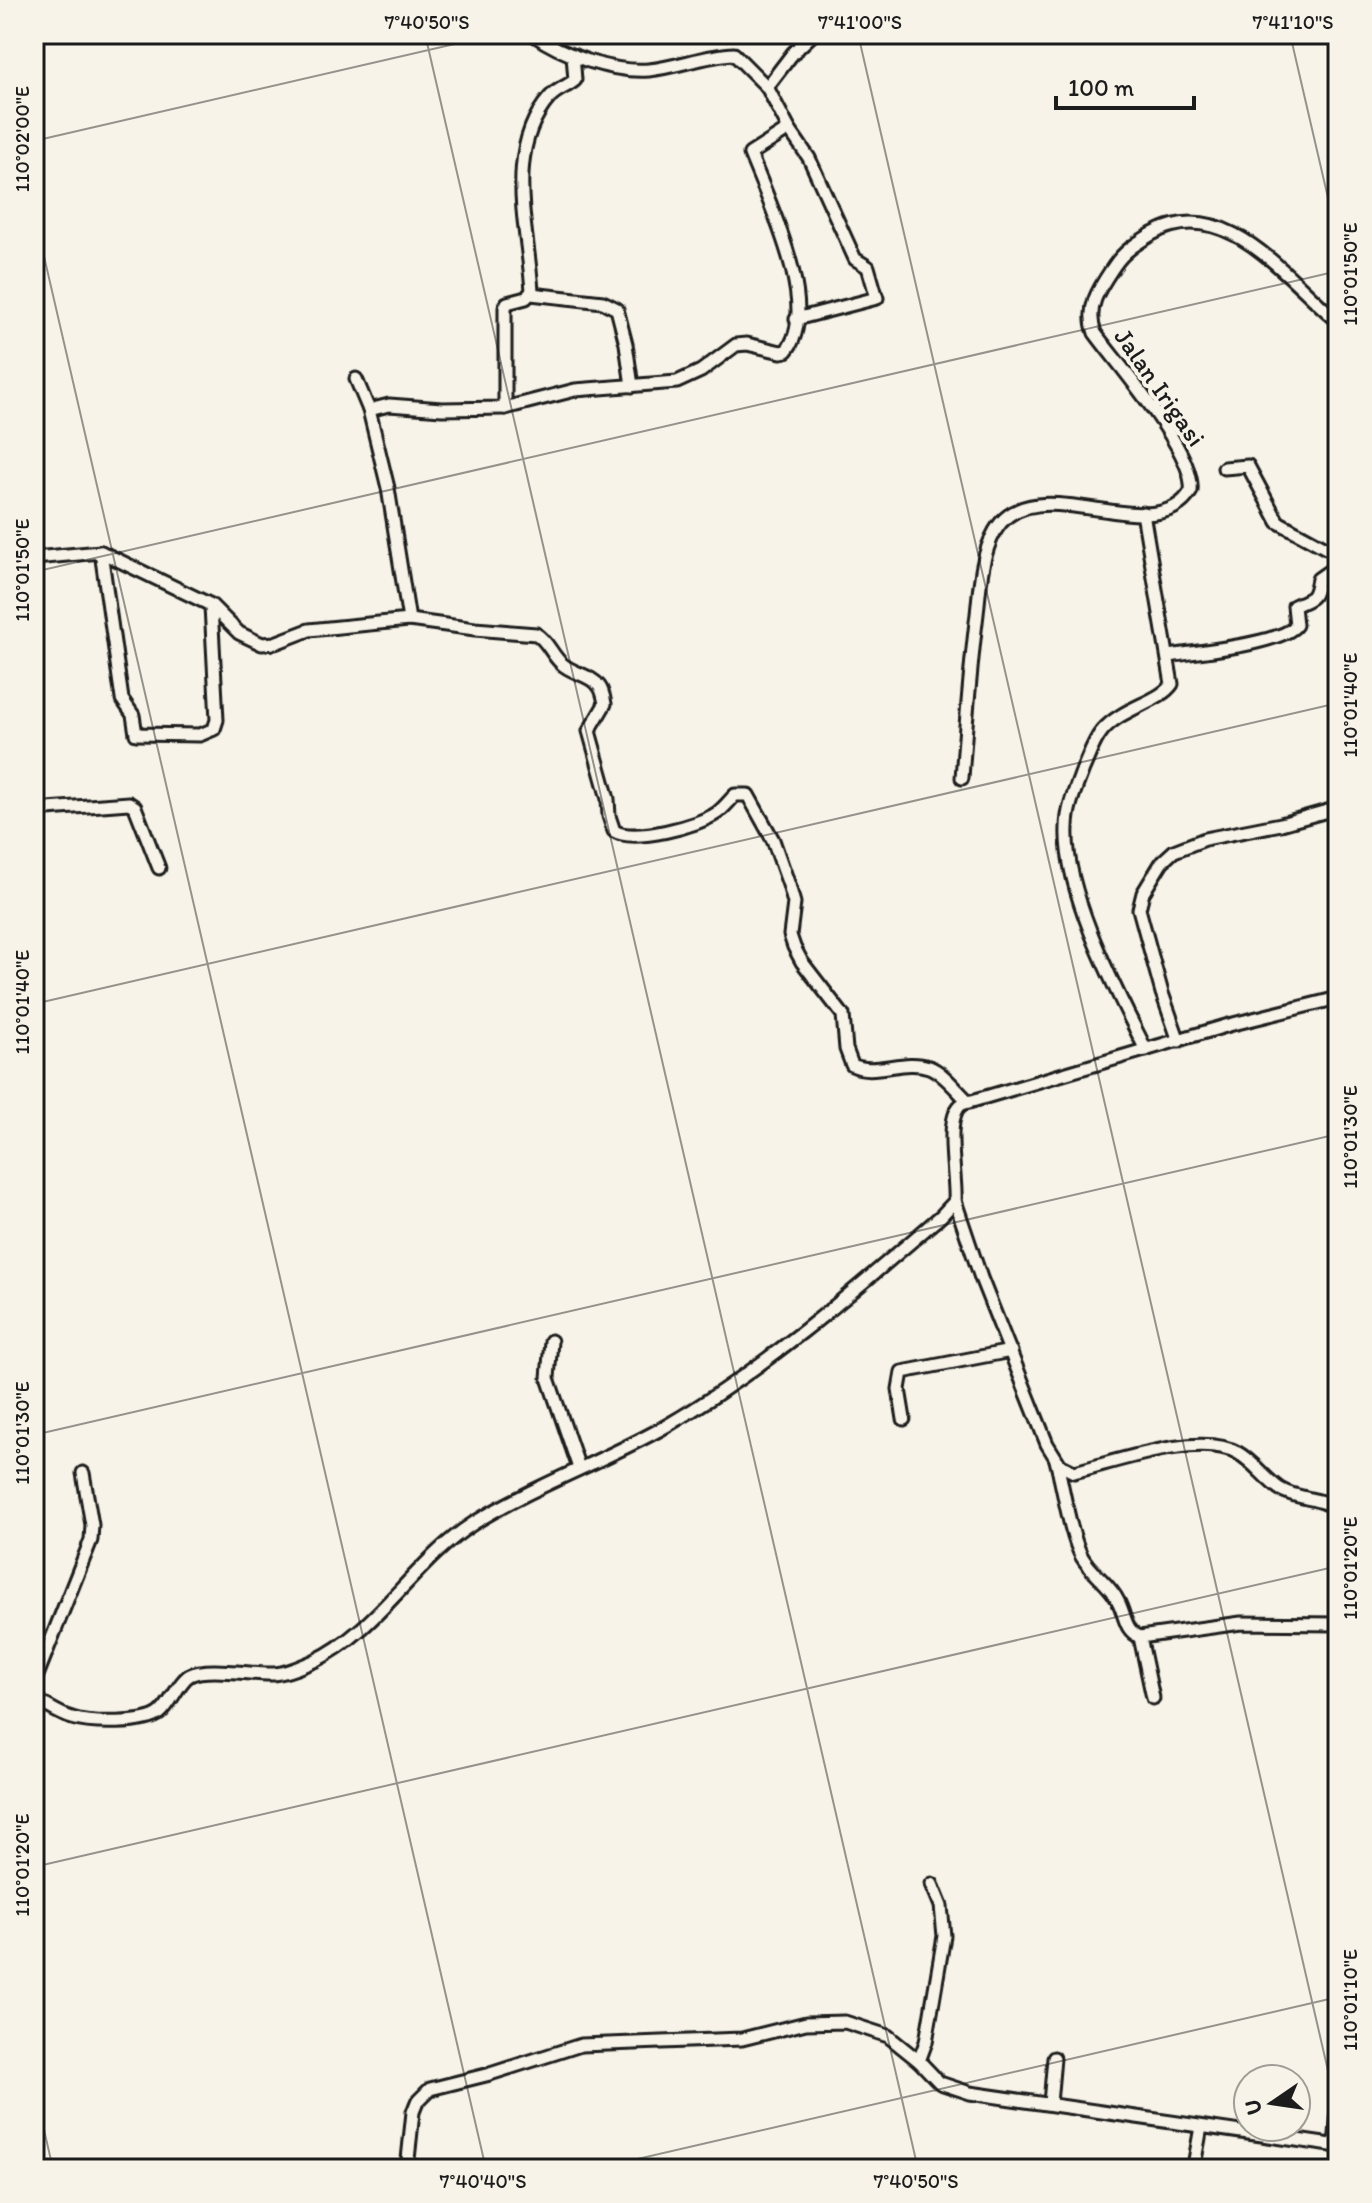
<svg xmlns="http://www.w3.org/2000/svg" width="1372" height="2203" viewBox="0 0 1372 2203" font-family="Itim,sans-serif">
	<rect width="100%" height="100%" fill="#f7f3e8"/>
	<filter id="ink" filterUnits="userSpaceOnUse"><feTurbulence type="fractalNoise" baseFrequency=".0125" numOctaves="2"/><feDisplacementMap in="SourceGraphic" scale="16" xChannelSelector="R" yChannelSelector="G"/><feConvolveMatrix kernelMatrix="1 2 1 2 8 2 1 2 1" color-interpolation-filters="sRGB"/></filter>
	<g filter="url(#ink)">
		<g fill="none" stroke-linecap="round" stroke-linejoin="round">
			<g stroke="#1c1c1c" stroke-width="17">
				<g id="minor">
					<path d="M927 37 928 34"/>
					<path d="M767 87 793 53 813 34"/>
					<path d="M789 129 809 158 855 259 868 267 877 298 796 319"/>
					<path d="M531 294 603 302 617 309 626 344 632 386"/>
					<path d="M356 379 369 410"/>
					<path d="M505 408V308L507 303 526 298 532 291C528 228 503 150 550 97 557 89 567 87 575 80L573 55"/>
					<path d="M1224 468 1248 466 1278 522 1326 548 1338 547"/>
					<path d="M1143 513 1172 684C1160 702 1121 708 1102 731 1093 742 1089 756 1083 769 1076 788 1067 807 1067 828 1064 893 1117 992 1146 1050"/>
					<path d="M101 552 122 699 133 715 136 734 200 735 214 729 217 720 211 606"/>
					<path d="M34 558 101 552 211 605 239 633 262 644 275 643 309 630 409 620 475 629 536 634C548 641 551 654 561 663 572 674 590 674 599 686 603 691 604 698 605 704L589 731 608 799 609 816 614 831C634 843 698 826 717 813 724 808 729 801 735 795H748L773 840 789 885 794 903 790 935 794 947 802 962 843 1015 846 1049 852 1065C874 1076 904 1058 929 1067 943 1072 957 1091 968 1101"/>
					<path d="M409 620 388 488 369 410 389 405 442 409 505 408 575 390 677 382 701 371 736 345 747 344 781 352 786 351C822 309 767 198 750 154L789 129 767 87 734 54C705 55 678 67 649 70 614 73 561 55 533 34"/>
					<path d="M1168 656C1194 652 1283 644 1296 625L1294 606C1312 597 1314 601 1318 579L1338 565"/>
					<path d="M962 778C966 723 970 669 977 614 980 586 981 556 995 531 1033 464 1156 552 1191 491 1196 453 1119 366 1095 333 1085 307 1100 287 1114 266 1124 251 1137 243 1152 234 1226 192 1287 280 1338 321"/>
					<path d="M34 810 129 803 135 807 159 868"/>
					<path d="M1179 1041 1162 993 1139 909 1143 893 1162 862 1174 851 1205 839 1281 824 1338 808"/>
					<path d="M955 1201 981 1278 1047 1444 1060 1465 1074 1472C1116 1462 1199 1431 1238 1453 1254 1462 1265 1479 1280 1489 1298 1500 1322 1497 1338 1510"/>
					<path d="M551 1341 548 1378 579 1468"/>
					<path d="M904 1419 899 1389 902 1372 1011 1351"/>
					<path d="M1056 1460C1063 1486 1070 1535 1082 1557 1092 1574 1110 1584 1118 1601 1126 1616 1124 1630 1140 1637L1241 1623 1338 1624"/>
					<path d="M1140 1637 1153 1698"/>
					<path d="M34 1683 91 1540 92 1525 83 1473"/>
					<path d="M34 1699C47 1705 58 1714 72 1718 90 1724 145 1725 160 1713 171 1704 179 1681 190 1675 206 1666 254 1675 274 1674 288 1673 302 1666 314 1661 379 1630 414 1561 474 1523 535 1485 605 1461 668 1425 767 1367 854 1291 941 1216L955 1201C957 1178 943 1117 962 1104L1229 1025 1338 998"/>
					<path d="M919 2061 926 2042 944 1936 941 1906 932 1884"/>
					<path d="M1050 2103 1054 2058"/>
					<path d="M1335 2146 1338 2111"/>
					<path d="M407 2169 413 2112 417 2102 430 2089 490 2074 581 2045 742 2039 806 2023 845 2022 888 2036 919 2061 940 2083 970 2093 1338 2146"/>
					<path d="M1191 2169 1195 2160 1201 2127"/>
				</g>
			</g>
			<use href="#minor" stroke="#f7f3e8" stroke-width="11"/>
		</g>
	</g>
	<path fill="none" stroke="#1c1c1c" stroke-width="2" stroke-opacity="0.45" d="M425 34 918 2169M858 34 1338 2114M1290 34 1338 241M34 141 498 34M34 213 486 2169M34 572 1338 271M34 1004 1338 703M34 1435 1338 1134M34 1867 1338 1566M34 2086 53 2169M594 2169 1338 1997"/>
	<g text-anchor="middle" stroke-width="8" stroke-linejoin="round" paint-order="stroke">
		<g font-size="26" fill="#1c1c1c" stroke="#f7f3e8">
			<text transform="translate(1160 387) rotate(55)" y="9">Jalan Irigasi</text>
		</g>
	</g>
	<rect width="1372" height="2203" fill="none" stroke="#f7f3e8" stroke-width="88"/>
	<g transform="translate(1272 2103) rotate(257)"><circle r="38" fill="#f7f3e8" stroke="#9f9d96" stroke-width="2"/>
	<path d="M0-6L14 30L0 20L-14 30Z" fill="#1c1c1c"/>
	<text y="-12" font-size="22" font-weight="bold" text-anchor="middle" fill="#1c1c1c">U</text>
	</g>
	<path d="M1056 96v12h138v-12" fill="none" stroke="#1c1c1c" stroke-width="4"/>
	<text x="1068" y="96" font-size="24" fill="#1c1c1c" stroke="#f7f3e8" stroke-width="6" paint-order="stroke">100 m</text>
	<rect x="44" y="44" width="1284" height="2115" fill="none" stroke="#1c1c1c" stroke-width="3"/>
	<g font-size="20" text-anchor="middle" fill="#1c1c1c">
		<text x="427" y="29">7°40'50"S</text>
		<text x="860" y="29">7°41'00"S</text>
		<text x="1293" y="29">7°41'10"S</text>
		<text transform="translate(22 139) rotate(-90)" y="7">110°02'00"E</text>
		<text transform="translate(1350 274) rotate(-90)" y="7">110°01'50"E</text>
		<text transform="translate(22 570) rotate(-90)" y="7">110°01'50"E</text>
		<text transform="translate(1350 705) rotate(-90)" y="7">110°01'40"E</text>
		<text transform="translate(22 1002) rotate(-90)" y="7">110°01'40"E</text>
		<text transform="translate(1350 1137) rotate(-90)" y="7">110°01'30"E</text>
		<text transform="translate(22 1433) rotate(-90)" y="7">110°01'30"E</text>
		<text transform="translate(1350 1568) rotate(-90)" y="7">110°01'20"E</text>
		<text transform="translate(22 1865) rotate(-90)" y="7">110°01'20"E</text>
		<text transform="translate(1350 2000) rotate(-90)" y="7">110°01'10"E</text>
		<text x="483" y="2188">7°40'40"S</text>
		<text x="916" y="2188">7°40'50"S</text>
	</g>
</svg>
